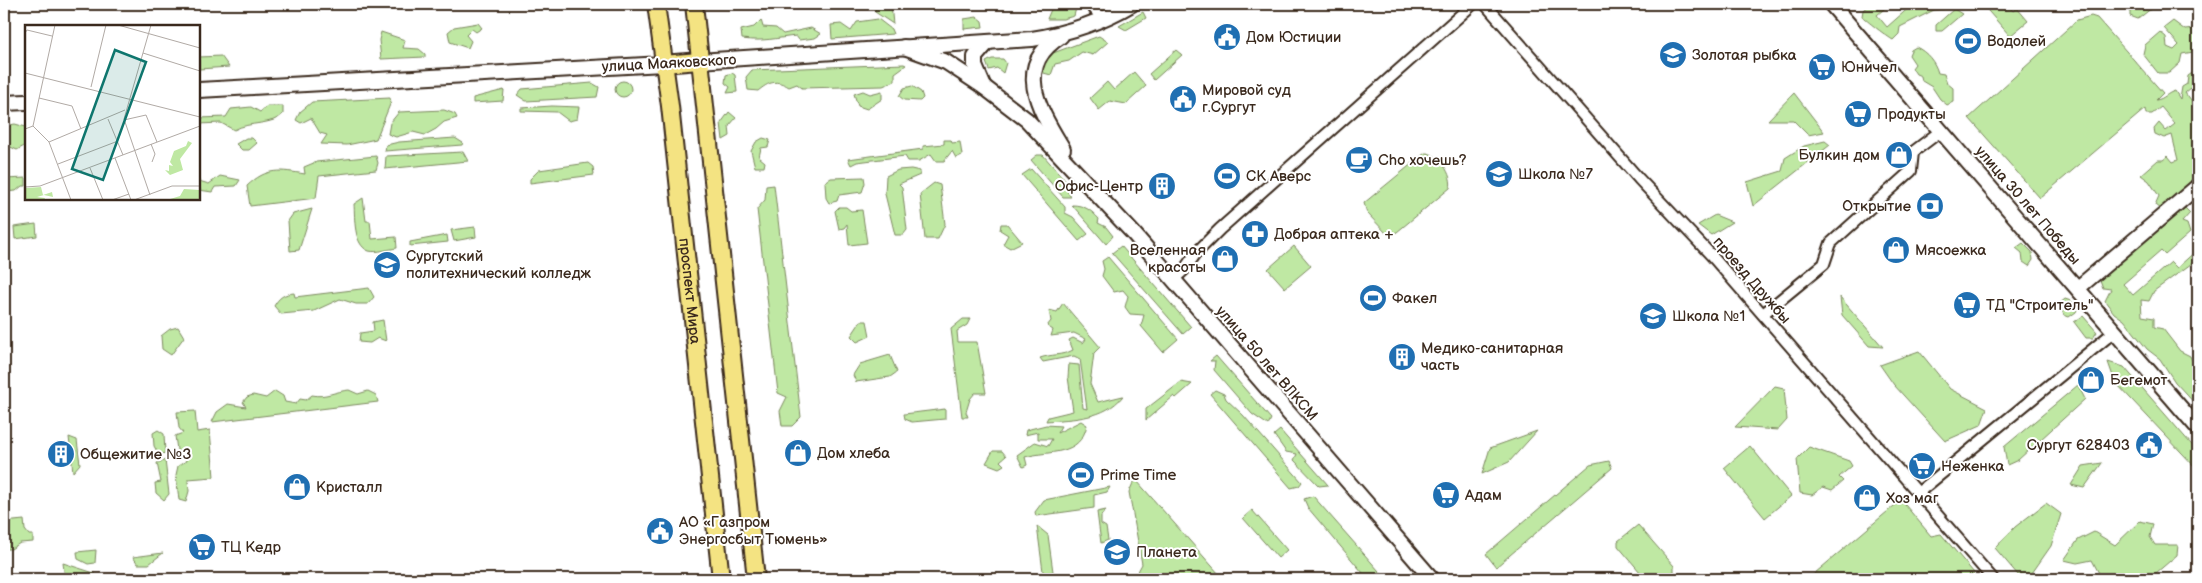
<svg xmlns="http://www.w3.org/2000/svg" width="2202" height="583" viewBox="0 0 2202 583" font-family="'Balsamiq Sans',sans-serif">
	<rect width="100%" height="100%" fill="#fff"/>
	<filter id="ink" filterUnits="userSpaceOnUse"><feTurbulence type="fractalNoise" baseFrequency=".02" numOctaves="2"/><feDisplacementMap in="SourceGraphic" scale="10" xChannelSelector="R" yChannelSelector="G"/><feConvolveMatrix kernelMatrix="1 2 1 2 8 2 1 2 1" color-interpolation-filters="sRGB"/></filter>
	<g filter="url(#ink)">
		<g fill="#bfe8a3" stroke="#7d8960">
			<path d="M1061 4H1077L1074 16 1063 19H1047L1052 7Z"/>
			<path d="M1870 4H1890L1877 15 1887 27 1913 4H1949L1944 9 1934 10 1900 27 1899 34 1893 40C1889 38 1864 19 1862 16L1863 10Z"/>
			<path d="M1982 4H2007L2013 11 2017 8 2028 21 2010 36Z"/>
			<path d="M2128 4H2135L2134 7 2144 4H2157L2138 19 2130 16V11L2123 8Z"/>
			<path d="M891 5 893 24 875 12V8Z"/>
			<path d="M1954 9 1962 14 1942 31H1936V25Z"/>
			<path d="M1143 12 1146 18 1126 30 1119 26Z"/>
			<path d="M2091 16 2097 18 2163 93 2156 100C2164 99 2167 93 2175 91L2180 99 2182 87 2187 84 2188 76 2198 69V82L2185 93 2198 110V179L2191 180C2185 194 2174 204 2160 209L2155 205 2159 196 2149 181 2141 175 2158 160H2163L2168 156 2173 162 2178 160 2172 135 2164 138 2155 134 2154 129 2159 123 2166 131 2175 124 2161 107 2152 114H2146L2145 109 2040 198 1969 118 2077 20Z"/>
			<path d="M977 17 982 21 983 27 964 29V19Z"/>
			<path d="M878 19 891 29 893 34 832 39 831 25 841 24 851 31 857 22Z"/>
			<path d="M761 20 763 27 776 28 783 34 811 28 821 34 815 38 799 40 796 36C777 38 763 42 742 39L741 30 754 27Z"/>
			<path d="M2173 21 2185 30 2194 29 2198 31V47L2193 52 2182 54 2180 63 2169 73H2158L2143 54 2145 45 2160 32 2166 37 2167 47 2174 50 2179 45 2164 28Z"/>
			<path d="M478 23 482 28 476 32 472 29 466 35 471 41 468 48 450 42 448 32 454 27Z"/>
			<path d="M381 32 405 40 403 48 419 49 425 54V57L381 59 379 40Z"/>
			<path d="M1099 36 1108 42 1093 55 1082 52 1069 61 1055 64 1051 75 1040 72 1045 56Z"/>
			<path d="M1916 47C1927 52 1935 62 1938 73L1944 74 1947 83 1953 88V102L1947 105 1940 99 1932 87 1922 81 1921 76 1916 74 1912 68 1915 64 1909 55 1911 50Z"/>
			<path d="M1176 50 1182 55 1154 80 1149 74Z"/>
			<path d="M221 56 229 67 199 69V57Z"/>
			<path d="M992 59H1003L1006 63 1003 73 997 68 989 70 986 62Z"/>
			<path d="M904 64 906 65 895 73V81L883 86 802 88 797 84 789 87C776 79 769 82 758 91L748 90 746 77 752 70Z"/>
			<path d="M1134 72 1146 86 1126 104 1110 101 1099 110 1090 98 1107 82 1114 90Z"/>
			<path d="M732 73 735 75 737 92 727 93 730 87 725 83 726 75Z"/>
			<circle cx="623" cy="89" r="8"/>
			<path d="M592 83 599 87 597 97 526 101 517 95 522 89Z"/>
			<path d="M912 86 921 92 923 98 920 101 904 100 899 96 904 88Z"/>
			<path d="M504 90 503 101 473 103V98Z"/>
			<path d="M863 91 870 94 882 91V99L867 109 858 106 854 94Z"/>
			<path d="M1794 93 1824 132 1808 135 1793 120H1768Z"/>
			<path d="M390 98 391 102 376 139 347 145 321 144 327 135 320 133 311 118 301 123 296 120 300 112 312 102Z"/>
			<path d="M267 106H283V114C272 126 250 121 234 130L221 123 199 124V118L226 117 231 109 251 107 260 112Z"/>
			<path d="M552 106 579 107 577 119 569 121 557 112 521 111V108Z"/>
			<path d="M444 110 455 114 457 118 444 122 436 129 425 135 413 132 396 137 388 134 390 123 399 112Z"/>
			<path d="M729 112 736 118 729 126 730 136 723 140 721 123Z"/>
			<path d="M15 124 26 127V145L17 150 4 144V126Z"/>
			<path d="M246 138H252L257 143 249 150H242L236 144Z"/>
			<path d="M455 138 463 143 462 145 385 151 386 145 399 142Z"/>
			<path d="M763 138 770 140 768 147 761 148 759 157 765 162 764 167H755L751 151 756 142Z"/>
			<path d="M944 140H951L952 143 960 142 962 155 956 158 952 151 944 161H936L931 154 919 161H908L905 156 857 162 851 165 848 159 923 149V146L944 144Z"/>
			<path d="M1825 141 1830 145 1753 206 1747 182 1782 171 1785 158 1804 146Z"/>
			<path d="M463 152 468 161 385 169 386 156Z"/>
			<path d="M1425 153C1438 152 1454 176 1450 188L1397 232 1388 235 1367 213 1364 203Z"/>
			<path d="M1037 155H1043L1065 180 1064 186 1071 197H1063L1031 160Z"/>
			<path d="M376 156 378 163 376 170 319 176 316 198 250 206 247 186C267 167 280 170 305 174L304 167 316 162Z"/>
			<path d="M588 163 593 167 594 175 530 183V179L539 170Z"/>
			<path d="M911 169 920 171V175L899 184 902 187 907 230 903 235H895L885 194 886 176 898 170Z"/>
			<path d="M1031 169 1065 207V213L1073 217 1088 234 1079 241 1022 175Z"/>
			<path d="M220 176 240 180 236 186 215 187 212 192 199 190V181L209 184Z"/>
			<path d="M864 177 865 183 862 192 839 195 837 201 829 203 826 198 825 182 831 178Z"/>
			<path d="M26 178V186H22L16 191 4 192V179Z"/>
			<path d="M934 183 940 185 945 224 938 239H925L920 194Z"/>
			<path d="M774 185 801 417 792 426H782L780 411 787 397 778 393 757 209 765 200 766 186Z"/>
			<path d="M363 198 366 221H370L372 239 396 237 397 248C389 249 377 253 369 251 353 245 355 218 354 204Z"/>
			<path d="M1072 205C1084 205 1091 210 1099 219L1098 223 1106 227 1113 236 1106 244Z"/>
			<path d="M839 207H846L851 211 862 210 867 243 849 245 847 224 844 228 839 229 835 211Z"/>
			<path d="M2185 208 2190 213 2182 222 2187 224 2190 233 2165 255 2161 251 2123 284 2133 295 2171 262 2177 268 2198 249V258L2195 261 2154 291 2149 301 2141 300 2142 316 2154 318V327L2163 329 2180 351 2190 356 2195 367 2198 407 2175 382 2160 359 2147 349 2124 320 2114 313 2105 301 2111 289 2103 288 2100 280 2111 268 2133 252 2143 240Z"/>
			<path d="M312 209 299 250 290 251 288 221 293 214Z"/>
			<path d="M1715 215 1732 222 1711 235 1698 225Z"/>
			<path d="M36 224 37 236 15 239 14 227Z"/>
			<path d="M1001 224H1007L1022 242 1010 248 1003 244 1008 235 1000 230Z"/>
			<path d="M475 227 476 237 454 241 451 230Z"/>
			<path d="M447 235 448 242 410 246V242Z"/>
			<path d="M2023 243 2032 252 2033 260 2029 266 2023 262 2022 253 2016 248Z"/>
			<path d="M1121 246 1191 327 1183 334 1112 253Z"/>
			<path d="M1294 246 1311 266 1285 288 1268 269Z"/>
			<path d="M1108 257 1178 339 1163 352 1141 326 1144 315 1130 314 1125 307 1128 296 1123 290 1114 292 1102 276 1104 269 1102 261Z"/>
			<path d="M369 288 374 297 368 304H356L340 299 314 311 281 314 274 306C279 297 284 294 294 293L295 297Z"/>
			<path d="M1840 297 1883 347 1869 346 1842 315Z"/>
			<path d="M2065 299 2071 301 2078 307 2076 312 2069 317 2064 315 2059 304Z"/>
			<path d="M1063 303 1100 347 1094 353 1090 384 1098 402 1123 396C1105 419 1073 419 1046 421L1048 417 1073 411 1068 377 1069 364 1079 365 1083 408 1087 409 1080 359 1074 356 1043 362 1040 358C1051 354 1062 356 1073 350L1069 340 1073 338 1083 343 1086 339 1074 333 1051 336 1053 330 1047 326 1051 321 1049 310 1057 312Z"/>
			<path d="M2083 316 2097 332 2093 338H2086L2074 322Z"/>
			<path d="M963 319H970L967 325 957 331 958 342H977L986 393H975L970 399 966 412 968 417H962L951 329Z"/>
			<path d="M383 320 386 341 378 338 370 343 359 342 360 333 374 331 373 322Z"/>
			<path d="M861 321H867L870 336 857 342 851 336Z"/>
			<path d="M178 327 184 337 171 355 162 349 161 336 170 329Z"/>
			<path d="M1919 351 1950 389 1987 408 1981 425 1945 441 1894 385 1880 365Z"/>
			<path d="M890 355 897 372 890 377 856 382 853 375 860 364Z"/>
			<path d="M1216 356 1271 419 1268 425 1252 414 1214 370 1215 361H1210Z"/>
			<path d="M2108 362 2124 367 2198 452V470L2115 382Z"/>
			<path d="M1181 382 1192 384 1176 398 1174 396 1146 420V409Z"/>
			<path d="M2078 385 2085 399 2018 460 2007 465 2004 447Z"/>
			<path d="M1775 386 1784 388 1787 420 1778 430 1735 427Z"/>
			<path d="M349 390 358 394 368 391 376 395 378 402 212 422 217 412 228 404 246 407 243 402 247 397 253 395 266 398 275 391 283 396 285 402 296 404 300 399 306 400 312 395C325 398 336 391 349 390Z"/>
			<path d="M1215 390 1224 394 1226 399 1243 415 1302 482 1299 486 1291 488 1210 394Z"/>
			<path d="M945 409V419L912 422 905 419 904 414Z"/>
			<path d="M195 411 197 432 210 430 214 477 188 479 189 491 186 502 179 500 176 475 178 466 186 461 185 456 178 457 175 436 183 433 179 428 177 412Z"/>
			<path d="M1081 421 1087 425C1080 457 1050 450 1025 457L1027 465 1023 467 1017 455 1035 442 1048 446 1052 439H1038V432L1025 435 1026 430 1046 425 1061 426 1057 433Z"/>
			<path d="M158 430 164 434 165 453 159 455 154 446 153 433Z"/>
			<path d="M1280 430 1328 485 1319 486 1294 460 1297 454 1286 452 1274 435Z"/>
			<path d="M1537 431 1509 462 1482 474 1490 448Z"/>
			<path d="M69 437 77 440 80 464 73 472Z"/>
			<path d="M1750 446 1791 496 1765 518 1724 468Z"/>
			<path d="M1809 447 1849 461 1852 466 1839 477 1843 481 1832 490 1823 487 1812 495 1800 493 1797 459Z"/>
			<path d="M993 451H1002L1006 456 1000 461 1004 465 999 468 986 463Z"/>
			<path d="M165 460 169 494 164 500 156 493 155 483 161 482 157 463Z"/>
			<path d="M1609 461 1612 468 1496 567 1486 554 1590 465Z"/>
			<path d="M2102 463 2084 488 2071 485 2083 466Z"/>
			<path d="M1137 481 1219 574 1213 579H1131L1135 577 1142 564 1129 492 1133 483Z"/>
			<path d="M1110 487 1107 492 1094 495V508L1036 516 1035 512 1044 500Z"/>
			<path d="M1313 496 1386 579H1368L1308 508 1304 499Z"/>
			<path d="M1901 500 1931 536 1941 534 1974 573 1971 579H1808Z"/>
			<path d="M2046 503 2061 514 2051 546 2030 576 2018 575 1995 548 2015 527Z"/>
			<path d="M1106 510 1101 516V524L1106 527 1108 540 1101 543 1097 512Z"/>
			<path d="M1252 510 1287 550 1278 558 1243 518Z"/>
			<path d="M24 520 25 530 29 535H33V542L20 543 11 549H4V540L7 535 4 532V522Z"/>
			<path d="M2140 521 2153 524 2150 537 2155 545H2178L2177 555 2149 579H2102L2092 560 2077 563 2064 560 2078 540 2094 532 2115 545Z"/>
			<path d="M1638 525 1674 566V572L1666 579H1646L1618 546V541Z"/>
			<path d="M1037 526 1048 535 1054 579H1044Z"/>
			<path d="M96 550 95 563 88 564 78 559 77 552Z"/>
			<path d="M163 553 149 564H138L133 557Z"/>
			<path d="M63 563 94 573 95 579H65Z"/>
		</g>
		<g fill="none" stroke-linecap="round" stroke-linejoin="round">
			<g stroke="#3b2a1e" stroke-width="14">
				<g id="street">
					<path d="M1090 4 1103 19"/>
					<path d="M1485 4 1639 179 1711 255 1993 579"/>
					<path d="M1174 279 1184 270 1196 253 1220 229 1473 4"/>
					<path d="M1763 314 1824 264 1831 243 1911 171 1913 152 1942 130"/>
					<path d="M1919 492 2115 331"/>
				</g>
			</g>
			<g stroke="#3b2a1e" stroke-width="18">
				<g id="secondary">
					<path d="M1831 4 2198 428"/>
					<path d="M1061 36C1011 67 1041 112 1063 149"/>
					<path d="M904 47 946 62 984 87 1027 120 1134 234 1432 579"/>
					<path d="M699 61 1032 39C1069 33 1100 23 1132 4"/>
					<path d="M984 87 975 66V57L988 42"/>
					<path d="M199 90 663 64"/>
					<path d="M4 103 26 102"/>
					<path d="M2078 288 2198 186"/>
				</g>
			</g>
			<g stroke="#3b2a1e" stroke-width="20">
				<g id="primary">
					<path id="s1" d="M656 4 670 106 721 579"/>
					<path d="M694 4 756 579"/>
					<path d="M663 64 699 61"/>
				</g>
			</g>
			<use href="#street" stroke="#fff" stroke-width="10"/>
			<use href="#secondary" stroke="#fff" stroke-width="14"/>
			<use href="#primary" stroke="#f4e382" stroke-width="16"/>
		</g>
	</g>
	<defs>
		<g id="civic-disc" transform="scale(1.4375)"><circle r="9.5" fill="#1f6fb2" stroke="#fff"/><path d="M-.6-6.5H3V-4.5H.6V-3L4-1V1h2V6H-6V1h2V-1L-.6-3ZM-1.2 2.5V6h2.4V2.5Z" fill="#fff"/></g>
		<g id="stadium-disc" transform="scale(1.4375)"><circle r="9.5" fill="#1f6fb2" stroke="#fff"/><path d="M0-5a6.5 5 0 1 0 0 10a6.5 5 0 1 0 0-10ZM-3.5-1.8h7v3.6h-7Z" fill="#fff"/></g>
		<g id="school-disc" transform="scale(1.4375)"><circle r="9.5" fill="#1f6fb2" stroke="#fff"/><path d="M0-5L7-2L0 1L-7-2ZM-4 1L0 2.5L4 1V4Q0 6-4 4Z" fill="#fff"/></g>
		<g id="supermarket-disc" transform="scale(1.4375)"><circle r="9.5" fill="#1f6fb2" stroke="#fff"/><path d="M-6-5.5h2.5l.6 2H6L4.5 2H-2.5L-4.4-4H-6ZM-1.5 3.2a1.3 1.3 0 1 0 .1 0ZM3 3.2a1.3 1.3 0 1 0 .1 0Z" fill="#fff"/></g>
		<g id="shop-disc" transform="scale(1.4375)"><circle r="9.5" fill="#1f6fb2" stroke="#fff"/><path d="M-5-2.5h2.3a2.7 3.5 0 0 1 5.4 0H5L5.5 6h-11ZM-1.5-2.5h3a1.5 2.3 0 0 0-3 0Z" fill="#fff"/></g>
		<g id="cafe-disc" transform="scale(1.4375)"><circle r="9.5" fill="#1f6fb2" stroke="#fff"/><path d="M-5.5-4.5H6V0H3Q3 3.5 0 3.5H-2.5Q-5.5 3.5-5.5 0ZM3-3.2v2h1.7v-2ZM-6 4.5H4V6H-6Z" fill="#fff"/></g>
		<g id="building-disc" transform="scale(1.4375)"><circle r="9.5" fill="#1f6fb2" stroke="#fff"/><path d="M-4-6H4V6H1V3H-1V6H-4ZM-2.5-4.3h1.7v1.8h-1.7ZM.8-4.3h1.7v1.8H.8ZM-2.5-1h1.7V.8h-1.7ZM.8-1h1.7V.8H.8Z" fill="#fff"/></g>
		<g id="bank-disc" transform="scale(1.4375)"><circle r="9.5" fill="#1f6fb2" stroke="#fff"/><path d="M-6-4H6V4H-6ZM0-2.3a2.3 2.3 0 1 0 0 4.6a2.3 2.3 0 1 0 0-4.6Z" fill="#fff"/></g>
		<g id="pharmacy-disc" transform="scale(1.4375)"><circle r="9.5" fill="#1f6fb2" stroke="#fff"/><path d="M-2-6h4v4h4v4h-4v4h-4v-4h-4v-4h4Z" fill="#fff"/></g>
		<g id="university-disc" transform="scale(1.4375)"><circle r="9.5" fill="#1f6fb2" stroke="#fff"/><path d="M0-5L7-2L0 1L-7-2ZM-4 1L0 2.5L4 1V4Q0 6-4 4Z" fill="#fff"/></g>
	</defs>
	<g fill-rule="evenodd">
		<use href="#civic-disc" x="1227" y="37"/>
		<use href="#stadium-disc" x="1968" y="41"/>
		<use href="#school-disc" x="1673" y="55"/>
		<use href="#supermarket-disc" x="1822" y="67"/>
		<use href="#civic-disc" x="1183" y="99"/>
		<use href="#supermarket-disc" x="1858" y="114"/>
		<use href="#shop-disc" x="1899" y="155"/>
		<use href="#cafe-disc" x="1359" y="160"/>
		<use href="#school-disc" x="1499" y="174"/>
		<use href="#stadium-disc" x="1227" y="176"/>
		<use href="#building-disc" x="1162" y="186"/>
		<use href="#bank-disc" x="1930" y="206"/>
		<use href="#pharmacy-disc" x="1255" y="234"/>
		<use href="#shop-disc" x="1896" y="250"/>
		<use href="#shop-disc" x="1225" y="259"/>
		<use href="#university-disc" x="387" y="265"/>
		<use href="#stadium-disc" x="1373" y="298"/>
		<use href="#supermarket-disc" x="1967" y="305"/>
		<use href="#school-disc" x="1653" y="316"/>
		<use href="#building-disc" x="1402" y="357"/>
		<use href="#shop-disc" x="2091" y="380"/>
		<use href="#civic-disc" x="2149" y="445"/>
		<use href="#shop-disc" x="798" y="453"/>
		<use href="#building-disc" x="61" y="454"/>
		<use href="#supermarket-disc" x="1922" y="466"/>
		<use href="#stadium-disc" x="1081" y="475"/>
		<use href="#shop-disc" x="297" y="487"/>
		<use href="#supermarket-disc" x="1446" y="495"/>
		<use href="#shop-disc" x="1867" y="498"/>
		<use href="#civic-disc" x="660" y="531"/>
		<use href="#supermarket-disc" x="202" y="547"/>
		<use href="#university-disc" x="1117" y="552"/>
	</g>
	<g text-anchor="middle" stroke-width="4" stroke-linejoin="round" paint-order="stroke">
		<g font-size="15" fill="#3b2a1e" stroke="#fff" text-anchor="start">
			<text x="1246" y="42">Дом Юстиции</text>
			<text x="1987" y="46">Водолей</text>
			<text x="1692" y="60">Золотая рыбка</text>
			<text x="1841" y="72">Юничел</text>
			<text x="1202" y="95">Мировой суд<tspan x="1202" dy="17">г.Сургут</tspan></text>
			<text x="1877" y="119">Продукты</text>
			<text x="1880" y="160" text-anchor="end">Булкин дом</text>
			<text x="1378" y="165">Cho хочешь?</text>
			<text x="1518" y="179">Школа №7</text>
			<text x="1246" y="181">СК Аверс</text>
			<text x="1143" y="191" text-anchor="end">Офис-Центр</text>
			<text x="1911" y="211" text-anchor="end">Открытие</text>
			<text x="1274" y="239">Добрая аптека +</text>
			<text x="1206" y="255" text-anchor="end">Вселенная<tspan x="1206" dy="17">красоты</tspan></text>
			<text x="1915" y="255">Мясоежка</text>
			<text x="406" y="261">Сургутский<tspan x="406" dy="17">политехнический колледж</tspan></text>
			<text x="1392" y="303">Факел</text>
			<text x="1986" y="310">ТД "Строитель"</text>
			<text x="1672" y="321">Школа №1</text>
			<text x="1421" y="353">Медико-санитарная<tspan x="1421" dy="17">часть</tspan></text>
			<text x="2110" y="385">Бегемот</text>
			<text x="2130" y="450" text-anchor="end">Сургут 628403</text>
			<text x="817" y="458">Дом хлеба</text>
			<text x="80" y="459">Общежитие №3</text>
			<text x="1941" y="471">Неженка</text>
			<text x="1100" y="480">Prime Time</text>
			<text x="316" y="492">Кристалл</text>
			<text x="1465" y="500">Адам</text>
			<text x="1886" y="503">Хоз маг</text>
			<text x="679" y="527">АО «Газпром<tspan x="679" dy="17">Энергосбыт Тюмень»</tspan></text>
			<text x="221" y="552">ТЦ Кедр</text>
			<text x="1136" y="557">Планета</text>
		</g>
		<g font-size="15" fill="#3b2a1e" stroke="#fff">
			<text transform="translate(669 63) rotate(-3)" y="5">улица Маяковского</text>
			<text transform="translate(2028 205) rotate(49)" y="5">улица 30 лет Победы</text>
			<text transform="translate(1752 280) rotate(49)" y="5">проезд Дружбы</text>
			<text dy="5" stroke="none"><textPath href="#s1" startOffset="289">проспект Мира</textPath></text>
			<text transform="translate(1267 363) rotate(49)" y="5">улица 50 лет ВЛКСМ</text>
		</g>
	</g>
	<g transform="translate(25 25)">
		<rect width="175" height="175" fill="#fff"/>
		<path d="M163 116 167 118 155 134 158 145 145 150 140 145 144 146V140L148 141 145 137 149 126 161 121ZM16 162 18 170 27 167 28 172 19 170 12 172 20 173 19 175H0V163ZM159 164 175 165V175H142L155 171Z" fill="#bfe8a3"/>
		<path fill="none" stroke="#b1aaa5" stroke-width="1" d="M93 0 175 23M0 8 2 5 27 11M118 28 175 46M0 48 175 92M66 62 81 0M14 73 47 81 56 104M83 94 98 130M99 95 121 90 132 117M8 101 30 0M0 104 8 101 24 117 46 175M24 117 100 85M126 119 130 129 127 137M90 133 106 175M33 139 93 116M65 143 78 175M0 162 15 161 175 101M125 170 99 94 126 0M87 175 104 169M109 175 147 161H175"/>
		<path fill="#0f766e" fill-opacity="0.15" stroke="#0f766e" stroke-width="2.5" d="M90 25 121 37 78 155 47 144Z"/>
		<rect width="175" height="175" fill="none" stroke="#3b2a1e" stroke-width="2.5"/>
	</g>
	<rect width="2202" height="583" fill="none" stroke="#fff" stroke-width="20"/>
	<rect x="10" y="10" width="2182" height="563" fill="none" stroke="#3b2a1e" stroke-width="2" filter="url(#ink)"/>
</svg>
